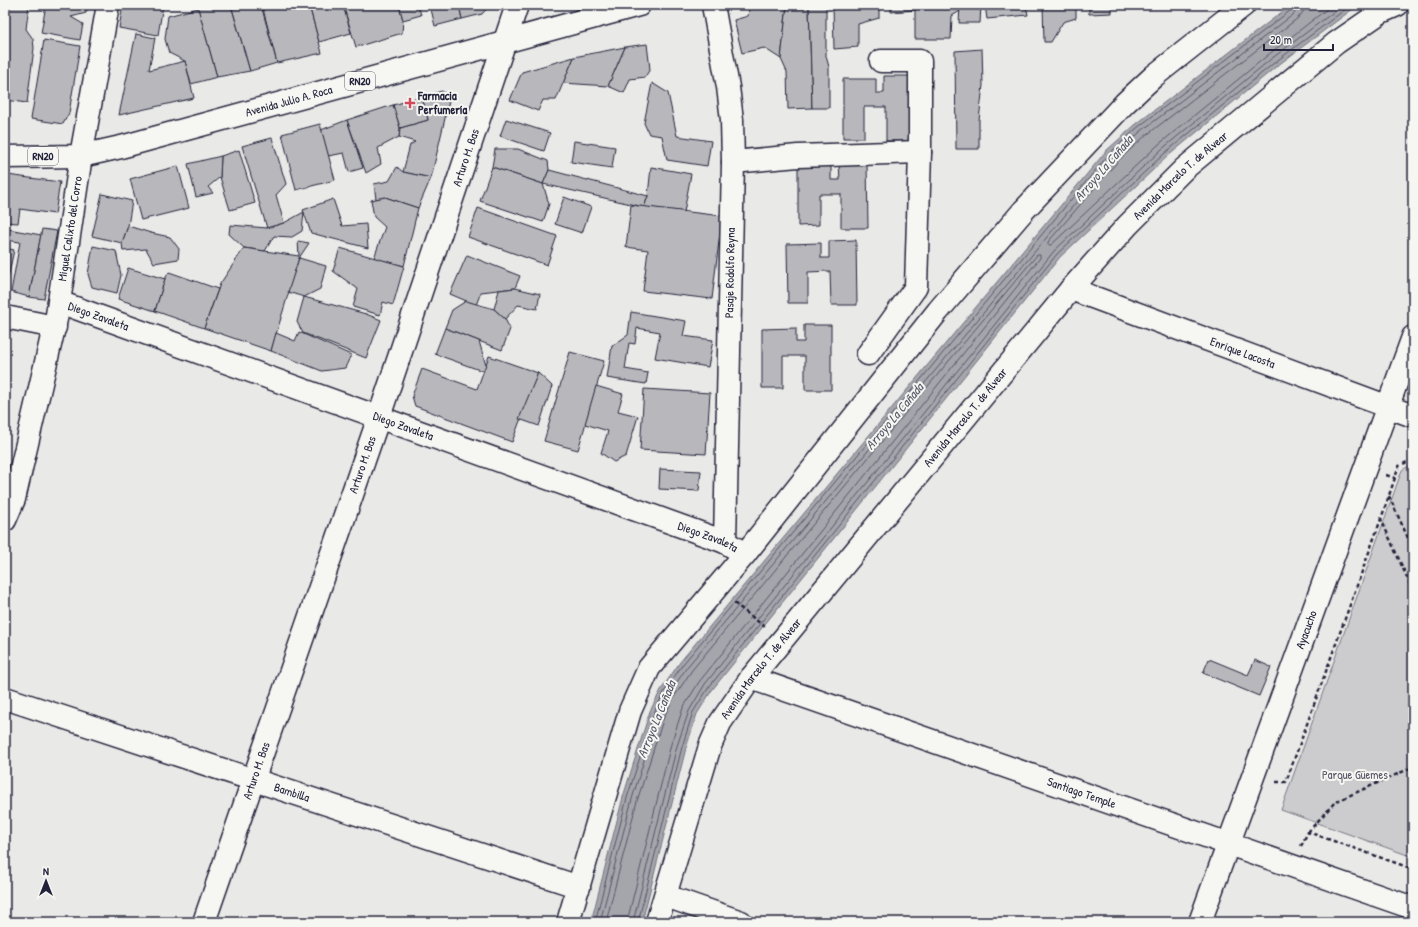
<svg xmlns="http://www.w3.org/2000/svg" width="1418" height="927" viewBox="0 0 1418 927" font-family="'Patrick Hand',sans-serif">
	<rect width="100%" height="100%" fill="#e9e9e7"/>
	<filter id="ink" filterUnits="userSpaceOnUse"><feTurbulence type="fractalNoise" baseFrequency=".025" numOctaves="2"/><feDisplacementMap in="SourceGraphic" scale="8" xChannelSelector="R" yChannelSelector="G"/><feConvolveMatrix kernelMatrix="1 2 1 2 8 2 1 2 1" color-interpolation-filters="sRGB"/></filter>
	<g filter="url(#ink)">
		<path fill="#ccccce" stroke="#777784" d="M1413 464V857L1281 810 1402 470Z"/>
		<path fill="#a5a5ac" stroke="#71717f" d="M1291 5H1358L1277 66 1168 156 1060 257 712 690 697 714 686 748 642 922H591L623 797 650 711 661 690 680 662 1107 150 1135 125Z"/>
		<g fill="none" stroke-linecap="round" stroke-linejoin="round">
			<g stroke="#565668" stroke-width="1">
				<path d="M1304 5 1303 12 1298 18 1144 137 1118 161 1048 242V245H1051L1158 145 1268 55 1332 5"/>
				<path d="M595 922 627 798 654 713 664 692 683 664 1110 153 1137 128 1291 10 1293 5"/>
				<path d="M600 922 632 799 658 715 669 694 687 667 1114 157 1140 132 1294 14 1298 5"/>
				<path d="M606 922 637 801 664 717 674 697 692 670 1037 255H1040V258L699 682 683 708 671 744 627 922"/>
				<path d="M633 922 677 746 689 711 705 684 1054 251 1162 149 1271 59 1343 5"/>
				<path d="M638 922 682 747 693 712 709 687 1057 254 1165 153 1274 63 1351 5"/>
			</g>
		</g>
		<g fill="#b8b8bc" stroke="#22223b">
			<path d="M10 5H29L26 29 33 39 34 48 27 103 5 100V48Z"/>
			<path d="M46 5H88L86 13 71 17 83 24 80 40 41 33Z"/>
			<path d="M123 5H163L158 35 119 28Z"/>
			<path d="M197 5H231L250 71 217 77Z"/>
			<path d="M235 5H261L277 63 250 71 232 8Z"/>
			<path d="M262 5H309L322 53 277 63Z"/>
			<path d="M309 5H343L351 33 319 42Z"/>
			<path d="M343 5H399L403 20 402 33 356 47Z"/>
			<path d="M399 5H418L421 15 403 20Z"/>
			<path d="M430 5H459L462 19 435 26Z"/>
			<path d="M459 5H489V6L482 14 462 19Z"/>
			<path d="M767 5H787L781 59 764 48 742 53 734 20 748 16 749 9Z"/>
			<path d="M787 5H809L812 108 788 109 787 72 781 59Z"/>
			<path d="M809 5H826V56L829 67V108H812Z"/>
			<path d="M833 5H879V18L858 24V47L834 49Z"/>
			<path d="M891 5H960V11L952 16 951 39H915V10L891 12Z"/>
			<path d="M960 5H981L980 23H959Z"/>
			<path d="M985 5H1026L1028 15 987 19Z"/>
			<path d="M1043 5H1076V18L1063 22 1051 42H1044Z"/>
			<path d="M1089 5H1111L1112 13 1089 14Z"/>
			<path d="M198 8 217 77 191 84 185 61 169 53 165 39 168 16Z"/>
			<path d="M136 34 155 38 149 70 185 61 194 98 119 115Z"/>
			<path d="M44 40 80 46 69 113 63 124 31 119Z"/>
			<path d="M647 44 650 69 645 77 630 79 624 93 608 86 625 47Z"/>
			<path d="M625 47 608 86 563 83 574 57Z"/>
			<path d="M982 49 983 85 979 120V149H956L955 51Z"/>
			<path d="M574 57 556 100H543L538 111 510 100 522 72Z"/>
			<path d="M884 76H912V141H886V107H864V138H843V79H876V93H884Z"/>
			<path d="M652 83 668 93 677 136 711 141 707 166 667 160 662 136 649 134 644 123Z"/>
			<path d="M442 91 450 97 431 178 403 172 410 145 415 142 399 137 400 128 428 120 422 97Z"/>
			<path d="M422 97 428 120 400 128 393 105Z"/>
			<path d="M393 105 400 128 399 137 378 148 381 164 366 173 347 120Z"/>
			<path d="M506 119 550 133 544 151 500 136Z"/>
			<path d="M347 120 363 168 349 172 344 153 328 156 321 130Z"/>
			<path d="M320 124 335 180 296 190 282 134Z"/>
			<path d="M272 138 286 184 276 195 284 223 267 228 242 146Z"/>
			<path d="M574 141 615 147 612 168 571 162Z"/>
			<path d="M495 149H518L548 161 549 170 543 184 492 167Z"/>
			<path d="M239 150 255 203 230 210 220 177 221 156Z"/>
			<path d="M221 156 220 177 208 187 213 193 196 197 188 164Z"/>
			<path d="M839 163H867L868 228H841V194H819V225L798 226V166H831V180H840Z"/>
			<path d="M178 166 189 208 141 220 130 179Z"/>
			<path d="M397 167 403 172 431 178 418 208 385 197 376 199 374 184 389 181Z"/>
			<path d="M492 167 543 184 549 204 543 222 480 201Z"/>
			<path d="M651 167 691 174 684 212 644 207 648 196Z"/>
			<path d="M549 170 648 196 644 207 543 184Z"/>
			<path d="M7 175 60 182 55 214 20 209 18 223 5 222Z"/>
			<path d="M102 194 132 201 128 226 122 243 92 236Z"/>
			<path d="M385 197 418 208 404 266 374 258 385 227 374 217 371 200Z"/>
			<path d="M564 197 591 207 582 233 555 224Z"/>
			<path d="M333 199 342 226 366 224 368 248 311 233 303 210Z"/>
			<path d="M631 205 722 216 712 299 643 291 648 250 626 247Z"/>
			<path d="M478 208 557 236 547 265 468 237Z"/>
			<path d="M304 212 302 231 292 237 274 236 265 251 244 248 229 234 230 225 267 228 284 223Z"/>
			<path d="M128 226 151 233 170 237 179 249 178 259 154 263 146 249 123 251 122 243Z"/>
			<path d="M8 229 41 235 29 297 11 292 20 242 6 240Z"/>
			<path d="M42 229 57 231 44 299 29 297Z"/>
			<path d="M856 240 857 305H831L830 271 808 272V303H788L787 244 821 243V258H829V241Z"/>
			<path d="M298 241 309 243 299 258 271 351 204 328 220 284 244 248 299 256Z"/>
			<path d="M93 246 116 251 121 275 117 293 92 287 88 274Z"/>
			<path d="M5 248 14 250 5 292Z"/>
			<path d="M340 248 404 266 393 305 383 302 380 315 353 307 358 289 333 271Z"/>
			<path d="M467 255 520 276 515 288 481 292 476 305 450 294Z"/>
			<path d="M299 258 326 266 320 289 304 297 288 292Z"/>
			<path d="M128 268 165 279 155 311 118 299Z"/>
			<path d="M169 272 218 289 204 328 155 311 165 279Z"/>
			<path d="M515 288 540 294 537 309 518 305 505 319 494 309 499 290Z"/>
			<path d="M304 297 366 314 381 320 366 358 303 333 297 322Z"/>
			<path d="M466 301 494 309 505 319 510 329 502 350 445 328 452 310Z"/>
			<path d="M631 312 686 321 683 336 713 340 708 367 655 358 660 332 637 328 635 344 629 343 625 369 648 373 646 384 607 378 612 346 628 335Z"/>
			<path d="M804 325H831V390H805V356H783V388H762V329L796 328V342H804Z"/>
			<path d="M445 328 479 341 488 373 435 354Z"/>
			<path d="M299 332 351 355 345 368 322 371 271 351 276 333 295 341Z"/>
			<path d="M570 352 604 361 578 450 544 441Z"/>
			<path d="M489 356 538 373 512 442 415 406 412 396 422 369 477 389Z"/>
			<path d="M538 373 552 386 539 426 519 419Z"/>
			<path d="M596 386 623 394 618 411 638 416 626 456 614 462 601 453 608 431 585 424Z"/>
			<path d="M644 389 710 393 706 454 640 450Z"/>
			<path d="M660 469 701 471 699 491 659 489Z"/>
			<path d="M1209 659 1248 675 1255 660 1271 667 1259 696 1203 673Z"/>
		</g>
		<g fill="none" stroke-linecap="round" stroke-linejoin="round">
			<g stroke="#22223b" stroke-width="25">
				<g id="minor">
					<path d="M713 5 728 87 732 120 733 162 725 542"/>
					<path d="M733 162 798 156 920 152"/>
					<path id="s1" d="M1071 289 1413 416"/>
					<path id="s2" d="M59 302 725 542 745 554"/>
					<path d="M5 317 55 327"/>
					<path d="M868 354 916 287 920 152V61H881"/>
					<path id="s3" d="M5 520 14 499 57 315 81 156 108 5"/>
					<path id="s4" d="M751 678 1413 908"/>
					<path id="s5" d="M5 698 579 887"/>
					<path d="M666 896 741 922"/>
					<path id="s6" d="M204 922 379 417 517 5"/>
					<path id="s7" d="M1200 922 1413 337"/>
				</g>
			</g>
			<g stroke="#22223b" stroke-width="25">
				<g id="major">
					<path id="s8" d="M5 157 81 156 121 147 639 5"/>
					<path d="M568 922 630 711 649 668 745 554 938 311 1024 210 1125 103 1154 76 1244 5"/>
					<path id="s9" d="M657 922 710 746 720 723 751 678 1071 289 1128 225 1184 169 1336 43 1381 12 1397 5"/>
				</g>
			</g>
			<g stroke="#22223b" stroke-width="2.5" stroke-dasharray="4 3" stroke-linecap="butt">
				<path d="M1413 459 1399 466 1381 519 1413 591"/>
				<path d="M1386 475 1395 478"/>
				<path d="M1389 496 1413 549"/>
				<path d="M734 603 765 627"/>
				<path d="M1276 782H1286L1381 519"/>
				<path d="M1308 832 1335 802 1413 767"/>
				<path d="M1301 846 1308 832 1413 869"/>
			</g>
			<use href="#minor" stroke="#f6f6f2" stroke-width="22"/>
			<use href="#major" stroke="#f6f6f2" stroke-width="22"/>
		</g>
	</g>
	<path fill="#d1495b" stroke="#f6f6f2" stroke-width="1.5" d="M408 97h4v4h4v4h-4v4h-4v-4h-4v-4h4z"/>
	<g text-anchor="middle" stroke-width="4" stroke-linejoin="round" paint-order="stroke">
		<g fill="#f6f6f2" stroke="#626272" stroke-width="1">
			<rect x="345" y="72" width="30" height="18" rx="3"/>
			<rect x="28" y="147" width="30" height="18" rx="3"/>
		</g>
		<g font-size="11" font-weight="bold" fill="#22223b">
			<text x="360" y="85">RN20</text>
			<text x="43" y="160">RN20</text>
		</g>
		<g font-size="12" font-weight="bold" fill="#22223b" stroke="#f6f6f2" text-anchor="start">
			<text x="418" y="100">Farmacia<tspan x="418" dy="14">Perfumería</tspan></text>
		</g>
		<g font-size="12" fill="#22223b" stroke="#f6f6f2">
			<text dy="4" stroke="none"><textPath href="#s8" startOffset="291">Avenida Julio A. Roca</textPath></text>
			<text dy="4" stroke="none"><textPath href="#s6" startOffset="808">Arturo M. Bas</textPath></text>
			<text dy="4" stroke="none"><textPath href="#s9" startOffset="925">Avenida Marcelo T. de Alvear</textPath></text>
			<text dy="4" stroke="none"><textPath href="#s3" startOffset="299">Miguel Calixto del Corro</textPath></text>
			<text transform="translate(730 273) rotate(-89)" y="4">Pasaje Rodolfo Reyna</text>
			<text dy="4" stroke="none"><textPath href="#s2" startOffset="42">Diego Zavaleta</textPath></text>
			<text dy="4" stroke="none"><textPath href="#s1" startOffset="183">Enrique Lacosta</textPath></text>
			<text dy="4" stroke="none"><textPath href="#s9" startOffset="601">Avenida Marcelo T. de Alvear</textPath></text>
			<text dy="4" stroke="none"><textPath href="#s2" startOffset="366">Diego Zavaleta</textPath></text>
			<text dy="4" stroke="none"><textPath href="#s6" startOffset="484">Arturo M. Bas</textPath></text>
			<text dy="4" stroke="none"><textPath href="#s2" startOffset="690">Diego Zavaleta</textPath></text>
			<text dy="4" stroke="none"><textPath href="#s7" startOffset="311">Ayacucho</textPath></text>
			<text dy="4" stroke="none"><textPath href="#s9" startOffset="277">Avenida Marcelo T. de Alvear</textPath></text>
			<text dy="4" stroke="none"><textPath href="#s6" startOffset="160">Arturo M. Bas</textPath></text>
			<text dy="4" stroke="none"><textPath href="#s5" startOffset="302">Bambilla</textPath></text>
			<text dy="4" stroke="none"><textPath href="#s4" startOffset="350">Santiago Temple</textPath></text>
		</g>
		<g font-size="12" fill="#555567" stroke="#f6f6f2">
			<text x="1355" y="779">Parque Güemes</text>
		</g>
		<g font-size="13" font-style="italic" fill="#565668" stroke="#f6f6f2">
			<text transform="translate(1103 168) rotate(-49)" y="5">Arroyo La Cañada</text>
			<text transform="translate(894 416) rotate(-50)" y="5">Arroyo La Cañada</text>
			<text transform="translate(656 719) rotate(-68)" y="5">Arroyo La Cañada</text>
		</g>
	</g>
	<rect width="1418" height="927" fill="none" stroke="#f6f6f2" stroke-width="20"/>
	<rect x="10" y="10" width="1398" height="907" fill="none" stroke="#22223b" stroke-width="1.5" filter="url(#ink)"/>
	<g transform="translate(46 881)" stroke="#f6f6f2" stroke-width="3" paint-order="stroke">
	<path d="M0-3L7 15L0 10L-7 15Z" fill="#22223b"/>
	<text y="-6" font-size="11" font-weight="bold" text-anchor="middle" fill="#22223b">N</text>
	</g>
	<path d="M1264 44v6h69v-6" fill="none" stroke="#22223b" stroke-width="2"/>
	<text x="1270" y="44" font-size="12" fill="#22223b" stroke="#f6f6f2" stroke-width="3" paint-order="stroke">20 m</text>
</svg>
